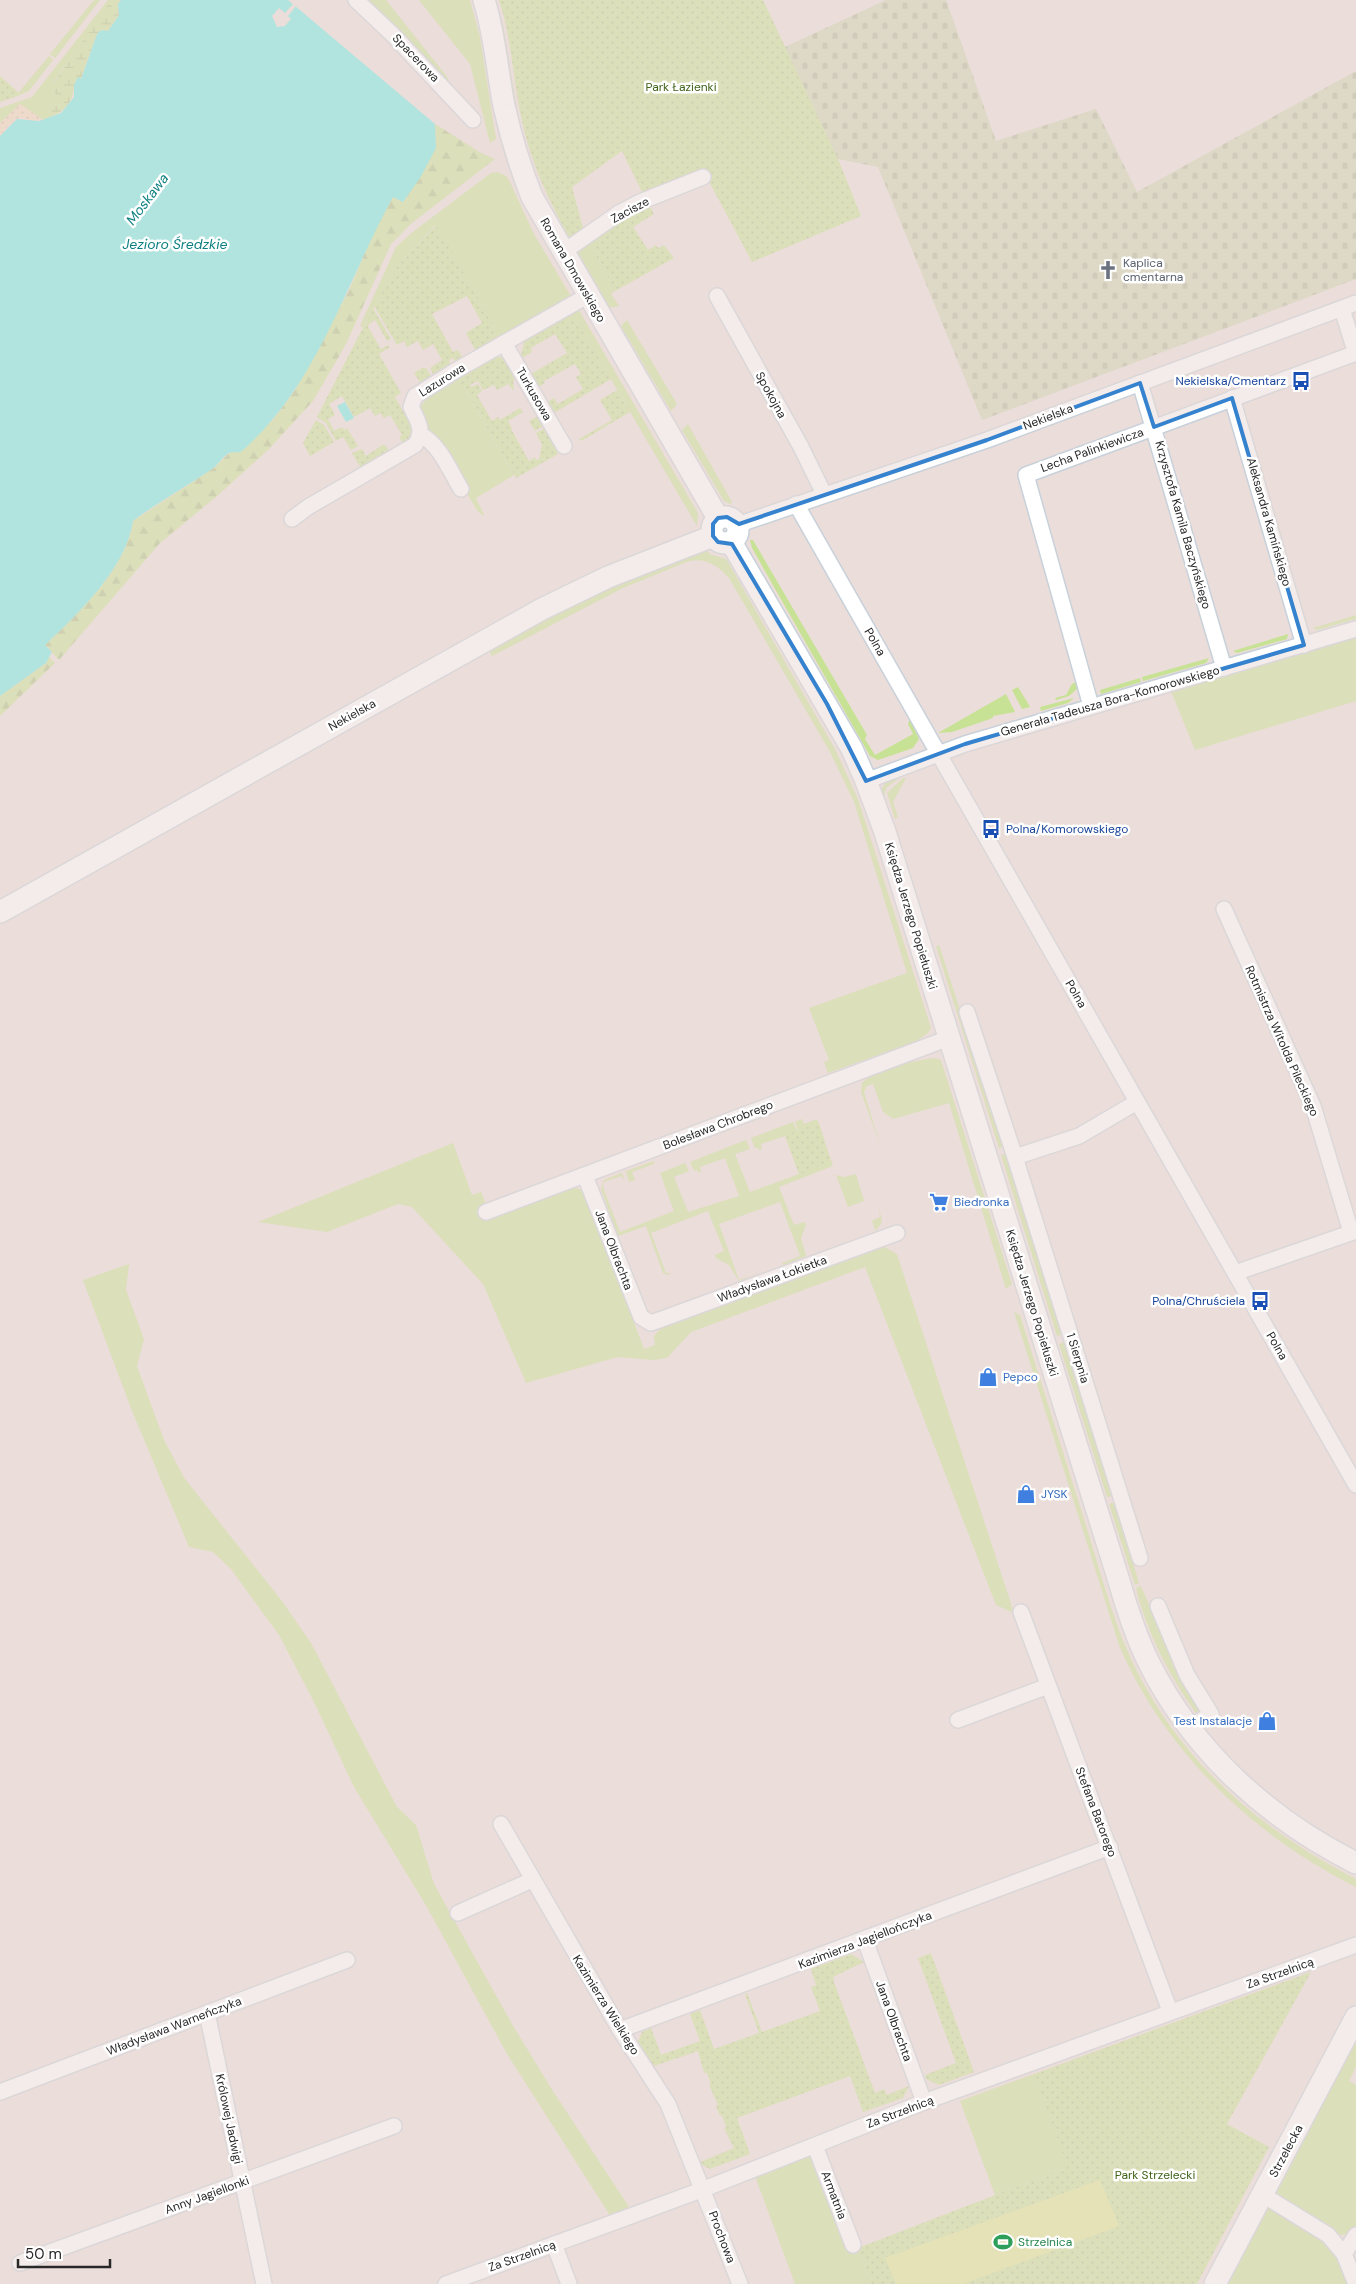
<svg xmlns="http://www.w3.org/2000/svg" width="1356" height="2284" viewBox="0 0 1356 2284" font-family="'DM Sans',sans-serif">
	<defs>
		<pattern id="forest-firs" width="22" height="20" patternUnits="userSpaceOnUse" patternTransform="scale(1.25)"><rect width="22" height="20" fill="#c8e295"/><path d="M5 1l3.5 6h-7zM16 11l3.5 6h-7z" fill="#acc280"/></pattern>
		<pattern id="wetland-marsh" width="20" height="14" patternUnits="userSpaceOnUse" patternTransform="scale(1.25)"><rect width="20" height="14" fill="#c8e295"/><path d="M1 5h8M5 5V1M11 12h8M15 12V8" fill="none" stroke="#acc280"/></pattern>
		<pattern id="sand-dots" width="8" height="8" patternUnits="userSpaceOnUse" patternTransform="scale(1.25)"><rect width="8" height="8" fill="#f0d7bb"/><path d="M2 2h.1M6 6h.1" fill="none" stroke="#ceb9a1" stroke-width="1.8" stroke-linecap="round"/></pattern>
		<pattern id="cemetery-stones" width="16" height="16" patternUnits="userSpaceOnUse" patternTransform="scale(1.25)"><rect width="16" height="16" fill="#cdd4b0"/><path d="M2 7V4a2 2 0 0 1 4 0v3zM10 15v-3a2 2 0 0 1 4 0v3z" fill="#b0b697"/></pattern>
		<pattern id="park-dots" width="8" height="8" patternUnits="userSpaceOnUse" patternTransform="scale(1.25)"><rect width="8" height="8" fill="#c8e295"/><path d="M2 2h.1M6 6h.1" fill="none" stroke="#acc280" stroke-width="1.8" stroke-linecap="round"/></pattern>
	</defs>
	<rect width="100%" height="100%" fill="#ebddd9"/>
	<g fill="#c8e295">
		<path d="M94 0H100L55 58 50 54Z"/>
		<path d="M108 0H112L53 83 56 96 52 110 55 115 43 120 20 104 0 123V108L32 97Z"/>
		<path d="M365 0H386L448 78 449 84Z"/>
		<path d="M419 0H470L480 37 496 139 490 143 470 64Z"/>
		<path d="M493 0H496L503 25 524 151Z"/>
		<path d="M49 56 53 60 29 91 15 97Z"/>
		<path d="M497 172 506 176 509 180 534 234 572 298 492 340 495 328 435 225 396 268 363 326 364 328 360 326 396 247 414 231 491 173Z"/>
		<path d="M621 216 592 249 615 291 611 294 619 306 610 308 576 249Z"/>
		<path d="M577 307 698 513 697 526 578 323 524 343 521 342Z"/>
		<path d="M627 320 677 404 671 411 621 326Z"/>
		<path d="M492 356 506 358 508 363 460 380 514 475 476 498 484 515 483 516 477 510 426 428 420 408 426 398Z"/>
		<path d="M688 424 732 502 731 504 724 501 682 430Z"/>
		<path d="M750 540H753L867 735 865 739 875 755 913 734 908 724 910 719 919 739 913 748 878 760 870 756 752 548Z"/>
		<path d="M707 549 709 554 726 559 728 562 835 749 858 799 931 1028 928 1033 917 1041 828 1073 824 1062 829 1060 809 1008 907 973 854 802 830 752 729 578C717 565 707 558 689 561L623 588 492 656 487 647 584 595Z"/>
		<path d="M1356 615V619L1317 630 1313 628Z"/>
		<path d="M1288 634 1287 639 1284 640 1237 653 1233 651Z"/>
		<path d="M1356 635V701L1195 750 1170 689Z"/>
		<path d="M1209 658 1206 663 1143 681 1142 677Z"/>
		<path d="M1140 678 1141 682 1101 694 1100 690Z"/>
		<path d="M1076 682 1078 688 1069 696 1056 700 1055 698 1066 695 1072 684Z"/>
		<path d="M1018 687 1029 705 1030 707 1022 709 1012 690Z"/>
		<path d="M1006 694 1015 712 993 716V718L952 732 938 733Z"/>
		<path d="M1074 698 1068 703 1041 711 1040 707Z"/>
		<path d="M898 775V779L886 788 884 796 996 1149 992 1150 880 792 887 780Z"/>
		<path d="M903 778H906L893 802 898 817 895 819 887 793Z"/>
		<path d="M939 945 1004 1146 999 1148 936 946Z"/>
		<path d="M935 1058 941 1060 1012 1284 1006 1289 949 1103 893 1119 883 1112 873 1084 867 1086 864 1092 880 1145 861 1092 862 1083C875 1069 917 1060 935 1058Z"/>
		<path d="M802 1119 804 1124 817 1119 833 1166 779 1187 794 1225 804 1222 806 1225 801 1238 806 1256 783 1265 782 1263 800 1256 780 1202 719 1224 739 1280 761 1272 739 1281 729 1265 716 1258 715 1255 724 1251 708 1211 651 1233 666 1273H671L668 1275 663 1273 646 1226 618 1236 601 1189 604 1180 622 1173 625 1181 621 1176 604 1182 603 1187 620 1232 674 1211 660 1173 685 1163 689 1171 674 1177 688 1212 739 1196 725 1158 700 1167 701 1171 699 1173 697 1170 694 1171 690 1162 746 1140 750 1149 735 1154 750 1192 799 1174 785 1136 761 1144 762 1149 759 1150 758 1148H755L751 1138 793 1122 800 1136 795 1122Z"/>
		<path d="M453 1143 472 1195 481 1192 491 1216 573 1187 585 1191 644 1349 655 1345 654 1336 662 1327 881 1245 897 1254 1014 1613 996 1605 865 1267 691 1332 667 1358 653 1360 618 1357 526 1383 483 1284 412 1207 398 1204 327 1232 258 1222Z"/>
		<path d="M1006 1154 1063 1334 1057 1336 1001 1155Z"/>
		<path d="M654 1161V1164L632 1172 635 1180 629 1182 626 1171Z"/>
		<path d="M856 1174 864 1201 848 1207 836 1175 844 1177Z"/>
		<path d="M879 1208 882 1222 876 1231 872 1221 880 1217Z"/>
		<path d="M129 1264 126 1290 144 1339 137 1366 164 1440 185 1479 282 1601 311 1643 397 1807 416 1825 434 1884 512 2024 551 2088 631 2210 611 2217 507 2054 427 1907 354 1787 314 1702 279 1635 231 1569 213 1552 189 1547 132 1411 83 1280Z"/>
		<path d="M1014 1312 1020 1315C1041 1382 1062 1449 1083 1516 1096 1557 1107 1599 1122 1638 1167 1750 1251 1825 1356 1879V1887C1253 1835 1167 1754 1120 1648Z"/>
		<path d="M1065 1342 1113 1496 1107 1497 1059 1344Z"/>
		<path d="M1115 1502 1139 1583 1135 1585 1109 1504Z"/>
		<path d="M1141 1586 1169 1651 1199 1710 1196 1713C1169 1675 1147 1633 1136 1588Z"/>
		<path d="M1356 2042V2067L1349 2081 1356 2085V2228L1349 2234 1341 2235 1279 2195 1276 2191Z"/>
		<path d="M1034 2074 1069 2167 995 2195 960 2101Z"/>
		<path d="M813 2155 858 2248 871 2284H795L755 2176Z"/>
		<path d="M1269 2206 1325 2241 1338 2256 1349 2284H1227Z"/>
	</g>
	<g fill="url(#forest-firs)">
		<path d="M435 124 481 153 495 159 412 223 391 244 346 344 313 401 268 450 216 497 160 543 59 660 45 645C79 613 126 568 133 521L215 467 229 453 272 421 295 390 348 292 375 229 393 197 403 202 436 148Z"/>
		<path d="M49 657 55 663 0 716V696L46 663Z"/>
	</g>
	<path fill="url(#wetland-marsh)" d="M111 0H121L118 4 119 15 108 31 101 30 97 34 81 79 74 85C74 98 68 109 55 115L51 110 56 96 53 84Z"/>
	<path fill="url(#sand-dots)" d="M20 104 43 120 35 121 19 118 10 124 0 136V123Z"/>
	<path fill="url(#cemetery-stones)" d="M886 0H946L996 141 1096 109 1137 192 1356 71V279L982 420 878 167 838 159 785 47Z"/>
	<g fill="url(#park-dots)">
		<path d="M499 0H763L838 159 861 216 752 262 704 172 644 196 622 151 572 187 584 232 571 241C550 203 531 164 522 121 513 81 512 39 499 0Z"/>
		<path d="M0 76 19 93 15 97 0 102Z"/>
		<path d="M649 205 654 214 633 227 648 250 656 245 658 248 664 245 674 258 615 291 592 249 621 216Z"/>
		<path d="M436 225 495 328 492 340 475 350 466 333 482 323 467 296 432 314 453 352 458 350 462 357 455 361 453 358 449 360 450 364 433 374 430 368 442 360 433 344 423 350 418 341 407 347 404 341 397 345 374 306 396 268Z"/>
		<path d="M373 308 391 339 387 341 375 320 369 324 368 327 381 349 388 345 390 347 379 354 401 393 395 397 412 427 409 440 403 443 399 437 402 435 390 415 384 418 380 413 375 416 370 408 354 417 342 396 329 404 335 415 328 419 334 431 342 427 344 430 347 428 358 446 351 450 343 437 336 441 326 423 317 417Z"/>
		<path d="M565 320 578 323 611 379 554 413 547 402 554 398 558 404 583 389 576 377 581 374 575 364 544 381 545 383 539 387 531 374 567 353 555 334 531 348 532 352 522 358 521 356 524 343Z"/>
		<path d="M495 360 508 363 516 378 513 381 514 391 508 384 497 390 494 385 483 390 478 381 470 385 471 387 478 384 482 391 477 395 492 421 498 417 500 420 520 408 523 412 508 421 512 428 511 429 529 461 535 457 536 460 539 459 542 445 536 433 545 428 558 454 516 478 460 380Z"/>
		<path d="M422 368H426L431 376 420 382 414 373Z"/>
		<path d="M617 390 630 412 581 441 579 439 612 420 600 400Z"/>
		<path d="M538 416 543 426 535 431 529 421Z"/>
		<path d="M316 420 324 425 334 442 310 456 303 443Z"/>
		<path d="M384 444 389 451 361 468 352 453 362 449 366 456Z"/>
		<path d="M819 1123 831 1162 799 1174 785 1135Z"/>
		<path d="M931 1953 974 2072 939 2085 926 2079 925 2075 956 2063 918 1958Z"/>
		<path d="M851 1954 864 1962 833 1977 834 1982 875 2093 884 2089 887 2095 909 2086 903 2098 863 2112 850 2076 737 2118 750 2154 710 2169 698 2163 734 2148 724 2128 726 2127 722 2115 720 2116 716 2106 718 2105 709 2085 711 2084 707 2073H704L698 2051 654 2066 638 2042 642 2032 651 2028 661 2055 700 2041 690 2014 700 2010 714 2049 759 2033 745 1994 747 1993 762 2032 820 2011 811 1987 816 1985 811 1969Z"/>
		<path d="M1311 1972 1227 2124 1269 2147 1197 2284H871L858 2248 1068 2167 1034 2074Z"/>
	</g>
	<path fill="#e0e991" d="M1100 2180 1119 2226 963 2284H896L885 2258Z"/>
	<g fill="#6bede6">
		<path d="M121 0H288L435 124 436 148 420 178 403 202 393 197C346 282 318 384 243 450 239 454 234 451 229 453 223 456 218 465 212 469 186 487 158 502 133 521 126 568 79 613 45 645L52 652 46 663 0 696V136L17 119 39 121 61 113 74 97V85L78 77 81 79 97 34 101 30 108 31 119 15 118 4Z"/>
		<path d="M345 402 354 418 346 422 337 406Z"/>
	</g>
	<path fill="#ebddd9" d="M293 4 296 6 288 16 291 19 285 26 277 27 272 16 279 8 285 13Z"/>
	<g fill="none" stroke-linecap="round" stroke-linejoin="round">
		<g stroke="#c8d1da" stroke-width="18">
			<g id="street">
				<path d="M356 0 392 34 473 120"/>
				<path d="M562 253 619 213 640 202 703 177"/>
				<path d="M717 296 801 447 824 494"/>
				<path d="M1342 309 1356 354"/>
				<path d="M504 343 564 446"/>
				<path d="M1140 383 1224 668"/>
				<path d="M1232 398 1304 645"/>
				<path d="M421 435C440 445 450 471 461 489"/>
				<path d="M796 504 1356 1485"/>
				<path d="M292 519 308 507 415 445C425 431 418 421 411 407L415 396 455 371 587 296"/>
				<path d="M737 525 987 440 1356 303"/>
				<path d="M1091 706 1026 475 1356 353"/>
				<path d="M866 781 965 744 1356 629"/>
				<path d="M1224 909 1313 1106 1351 1232"/>
				<path d="M967 1012 1015 1157 1140 1558"/>
				<path d="M1015 1157 1079 1136 1137 1102"/>
				<path d="M585 1176 641 1317 651 1323 897 1233"/>
				<path d="M486 1212 949 1038"/>
				<path d="M1235 1273 1356 1231"/>
				<path d="M1158 1606 1187 1675 1211 1714 1189 1728"/>
				<path d="M1021 1612 1170 2011"/>
				<path d="M958 1720 1048 1686"/>
				<path d="M501 1824 620 2030 668 2104 740 2284"/>
				<path d="M458 1913 532 1880"/>
				<path d="M865 1940 924 2102"/>
				<path d="M207 2013 264 2284"/>
				<path d="M620 2030 1110 1847"/>
				<path d="M0 2092 347 1960"/>
				<path d="M815 2146 853 2245"/>
				<path d="M1263 2195 1328 2235 1344 2254 1356 2284"/>
				<path d="M554 2244 569 2284"/>
				<path d="M1344 2254 1356 2235"/>
				<path d="M20 2263 394 2126"/>
				<path d="M446 2284 704 2189 924 2102 1356 1945"/>
			</g>
		</g>
		<g stroke="#c8d1da" stroke-width="24">
			<g id="secondary">
				<path d="M484 0C495 35 497 70 504 106 511 137 520 167 532 197L718 518"/>
				<circle cx="725" cy="530" r="13"/>
				<path d="M731 542 852 749 866 781 885 832 1119 1581C1127 1609 1136 1637 1149 1663 1193 1751 1268 1819 1356 1863"/>
				<path d="M0 912 542 609 608 577 713 536"/>
				<path d="M1215 2284 1356 2017"/>
			</g>
		</g>
		<use href="#street" stroke="#fff" stroke-width="15"/>
		<use href="#secondary" stroke="#fff" stroke-width="21"/>
	</g>
	<path d="M0 0H1356V2284H0ZM1140 383 1154 427 1232 398 1304 645 965 744 866 781 827 704 732 544 718 542 713 536V524L718 518 727 517 739 524 987 440Z" fill="#ebddd9" fill-opacity=".55" fill-rule="evenodd"/>
	<path fill="none" stroke="#3582cf" stroke-width="4" stroke-linejoin="round" d="M1140 383 1154 427 1232 398 1304 645 965 744 866 781 827 704 732 544 718 542 713 536V524L718 518 727 517 739 524 987 440Z"/>
	<defs>
		<g id="church-bare" transform="scale(1.5)"><path d="M-1.2-6h2.4v3.5h3.3v2.4h-3.3V6h-2.4V-.1h-3.3v-2.4h3.3Z" fill="#6b7280" stroke="#fff" stroke-width="2.5" paint-order="stroke"/></g>
		<g id="bus-bare" transform="scale(1.5)"><path d="M-5-6H5V4H4V6H2V4H-2V6H-4V4H-5ZM-3.5-4V0h7V-4ZM-3.5 1.2v1.5H-2V1.2ZM2 1.2v1.5H3.5V1.2Z" fill="#1a4fb4" stroke="#fff" stroke-width="2.5" paint-order="stroke"/></g>
		<g id="supermarket-bare" transform="scale(1.5)"><path d="M-6-5.5h2.5l.6 2H6L4.5 2H-2.5L-4.4-4H-6ZM-1.5 3.2a1.3 1.3 0 1 0 .1 0ZM3 3.2a1.3 1.3 0 1 0 .1 0Z" fill="#3f7fe0" stroke="#fff" stroke-width="2.5" paint-order="stroke"/></g>
		<g id="shop-bare" transform="scale(1.5)"><path d="M-5-2.5h2.3a2.7 3.5 0 0 1 5.4 0H5L5.5 6h-11ZM-1.5-2.5h3a1.5 2.3 0 0 0-3 0Z" fill="#3f7fe0" stroke="#fff" stroke-width="2.5" paint-order="stroke"/></g>
		<g id="stadium-bare" transform="scale(1.5)"><path d="M0-5a6.5 5 0 1 0 0 10a6.5 5 0 1 0 0-10ZM-3.5-1.8h7v3.6h-7Z" fill="#2e9e5b" stroke="#fff" stroke-width="2.5" paint-order="stroke"/></g>
	</defs>
	<g fill-rule="evenodd">
		<use href="#church-bare" x="1108" y="270"/>
		<use href="#bus-bare" x="1301" y="381"/>
		<use href="#bus-bare" x="991" y="829"/>
		<use href="#supermarket-bare" x="939" y="1202"/>
		<use href="#bus-bare" x="1260" y="1301"/>
		<use href="#shop-bare" x="988" y="1377"/>
		<use href="#shop-bare" x="1026" y="1494"/>
		<use href="#shop-bare" x="1267" y="1721"/>
		<use href="#stadium-bare" x="1003" y="2242"/>
	</g>
	<g text-anchor="middle" stroke-width="5" stroke-linejoin="round" paint-order="stroke">
		<g font-size="12" fill="#282828" stroke="#fff">
			<text transform="translate(416 58) rotate(46)" y="4">Spacerowa</text>
			<text transform="translate(630 210) rotate(-28)" y="4">Zacisze</text>
			<text transform="translate(573 270) rotate(60)" y="4">Romana Dmowskiego</text>
			<text transform="translate(442 380) rotate(-32)" y="4">Lazurowa</text>
			<text transform="translate(534 394) rotate(60)" y="4">Turkusowa</text>
			<text transform="translate(771 395) rotate(61)" y="4">Spokojna</text>
			<text transform="translate(1048 417) rotate(-21)" y="4">Nekielska</text>
			<text transform="translate(1092 450) rotate(-20)" y="4">Lecha Palinkiewicza</text>
			<text transform="translate(1269 522) rotate(74)" y="4">Aleksandra Kamińskiego</text>
			<text transform="translate(1183 525) rotate(74)" y="4">Krzysztofa Kamila Baczyńskiego</text>
			<text transform="translate(875 642) rotate(60)" y="4">Polna</text>
			<text transform="translate(1110 701) rotate(-16)" y="4">Generała Tadeusza Bora-Komorowskiego</text>
			<text transform="translate(352 715) rotate(-29)" y="4">Nekielska</text>
			<text transform="translate(911 916) rotate(73)" y="4">Księdza Jerzego Popiełuszki</text>
			<text transform="translate(1076 994) rotate(60)" y="4">Polna</text>
			<text transform="translate(1282 1041) rotate(66)" y="4">Rotmistrza Witolda Pileckiego</text>
			<text transform="translate(718 1125) rotate(-21)" y="4">Bolesława Chrobrego</text>
			<text transform="translate(614 1250) rotate(69)" y="4">Jana Olbrachta</text>
			<text transform="translate(772 1279) rotate(-20)" y="4">Władysława Łokietka</text>
			<text transform="translate(1032 1303) rotate(73)" y="4">Księdza Jerzego Popiełuszki</text>
			<text transform="translate(1277 1346) rotate(60)" y="4">Polna</text>
			<text transform="translate(1078 1358) rotate(73)" y="4">1 Sierpnia</text>
			<text transform="translate(1096 1812) rotate(69)" y="4">Stefana Batorego</text>
			<text transform="translate(865 1940) rotate(-21)" y="4">Kazimierza Jagiellończyka</text>
			<text transform="translate(1280 1973) rotate(-20)" y="4">Za Strzelnicą</text>
			<text transform="translate(606 2005) rotate(58)" y="4">Kazimierza Wielkiego</text>
			<text transform="translate(894 2021) rotate(70)" y="4">Jana Olbrachta</text>
			<text transform="translate(174 2026) rotate(-21)" y="4">Władysława Warneńczyka</text>
			<text transform="translate(900 2112) rotate(-21)" y="4">Za Strzelnicą</text>
			<text transform="translate(229 2119) rotate(78)" y="4">Królowej Jadwigi</text>
			<text transform="translate(1286 2151) rotate(-62)" y="4">Strzelecka</text>
			<text transform="translate(207 2195) rotate(-20)" y="4">Anny Jagiellonki</text>
			<text transform="translate(834 2195) rotate(69)" y="4">Armatnia</text>
			<text transform="translate(722 2237) rotate(69)" y="4">Prochowa</text>
			<text transform="translate(522 2256) rotate(-20)" y="4">Za Strzelnicą</text>
		</g>
		<g font-size="12" fill="#406319" stroke="#fff">
			<text x="681" y="91">Park Łazienki</text>
			<text x="1155" y="2179">Park Strzelecki</text>
		</g>
		<g font-size="12" fill="#5b616d" stroke="#fff" text-anchor="start">
			<text x="1123" y="267">Kaplica<tspan x="1123" dy="14">cmentarna</tspan></text>
		</g>
		<g font-size="12" fill="#164399" stroke="#fff" text-anchor="end">
			<text x="1286" y="385">Nekielska/Cmentarz</text>
			<text x="1006" y="833" text-anchor="start">Polna/Komorowskiego</text>
			<text x="1245" y="1305">Polna/Chruściela</text>
		</g>
		<g font-size="12" fill="#366cbe" stroke="#fff" text-anchor="start">
			<text x="954" y="1206">Biedronka</text>
			<text x="1003" y="1381">Pepco</text>
			<text x="1041" y="1498">JYSK</text>
			<text x="1252" y="1725" text-anchor="end">Test Instalacje</text>
		</g>
		<g font-size="12" fill="#27864d" stroke="#fff" text-anchor="start">
			<text x="1018" y="2246">Strzelnica</text>
		</g>
		<g font-size="14" font-style="italic" fill="#0e8082" stroke="#fff">
			<text transform="translate(147 199) rotate(-53)" y="5">Moskawa</text>
			<text x="175" y="249">Jezioro Średzkie</text>
		</g>
	</g>
	<path d="M18 2259v8h92v-8" fill="none" stroke="#282828" stroke-width="2.5"/>
	<text x="25" y="2259" font-size="15" fill="#282828" stroke="#ffffff" stroke-width="4" paint-order="stroke">50 m</text>
</svg>
